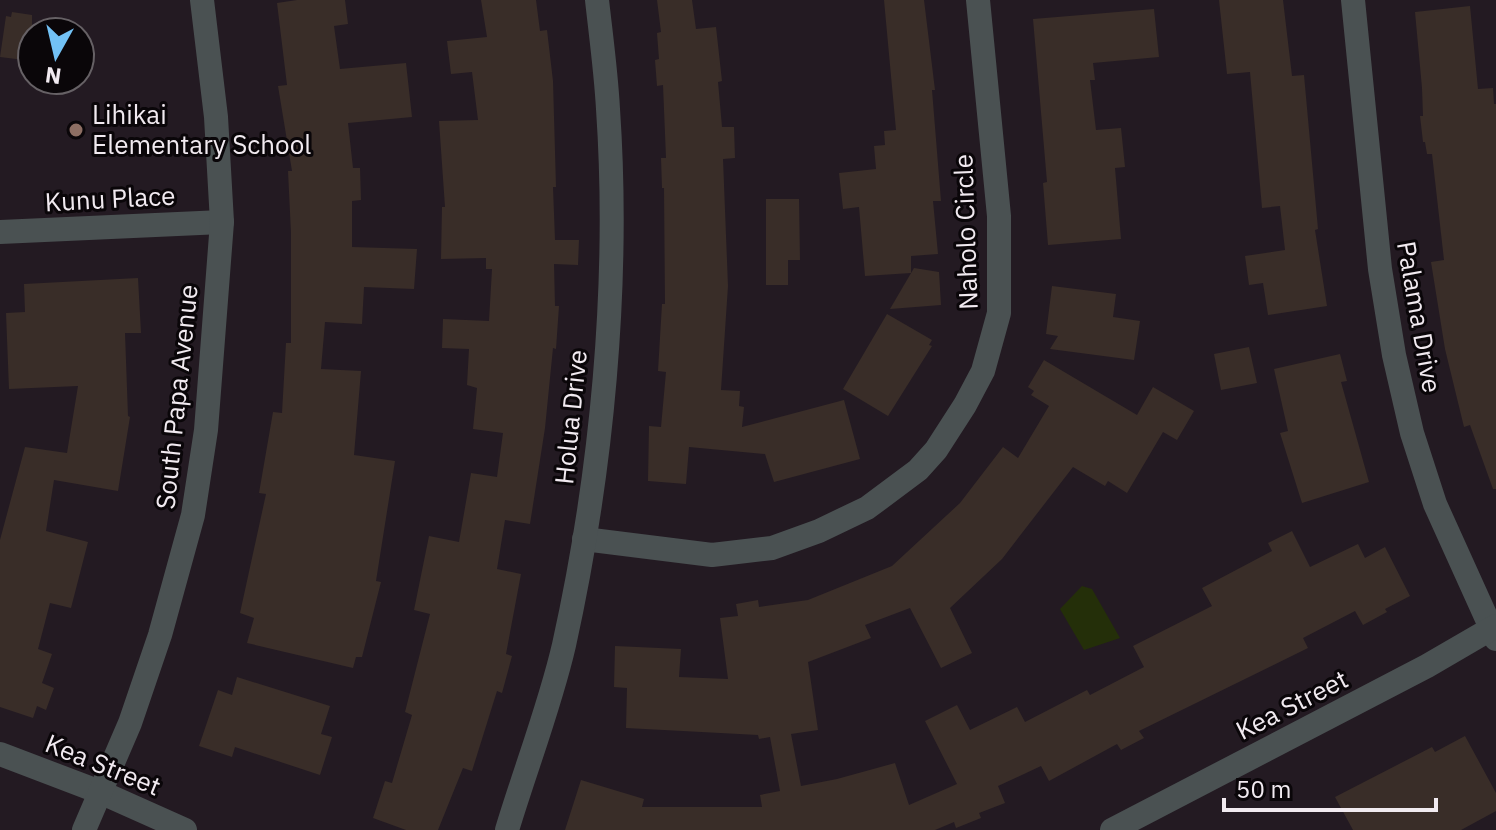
<svg xmlns="http://www.w3.org/2000/svg" width="1496" height="830" viewBox="0 0 1496 830" font-family="'IBM Plex Sans',sans-serif">
	<rect width="100%" height="100%" fill="#231a22"/>
	<path fill="#242f09" d="M1082 586 1092 589 1120 638 1084 650 1060 609Z"/>
	<g fill="#392d28">
		<path d="M297 0H345L348 24 334 26 340 69 406 63 412 117 348 123 353 168H360L361 200 352 201V247L417 249 414 289 364 287 362 324 325 322 321 369 361 371 354 455 395 461 376 581 381 582 362 657H356L353 668 247 643 254 618 240 613 266 494 259 493 273 412 282 413 286 343H291V233L288 171H292L278 86 287 85 277 3Z"/>
		<path d="M481 0H536L540 31 547 30 553 81 556 187H553L555 240H579L578 265 554 264 555 306H559L556 349 553 348 545 428 530 524 505 520 497 569 521 574 506 654 512 656 502 693 497 691 472 771 463 768 438 830H406L373 818 385 781 392 783 412 715 405 712 430 614 414 610 429 536 459 542 471 473 497 477 503 433 473 429 477 388 467 385 469 349 442 348 443 319 489 321 492 269H486V258L441 259 442 207H445L439 121 478 120 472 72 451 74 447 41 487 37Z"/>
		<path d="M657 0H692L696 29 716 27 722 81 718 82 722 127H734L735 158 723 159 728 286 721 390 740 391 739 406 744 407 742 427 844 400 860 459 774 482 765 454 689 447 686 484 648 481 649 426 661 427 666 372 658 371 662 304H665L664 188H662L661 158H666L663 85 657 86 655 60 659 59 657 33 661 32Z"/>
		<path d="M884 0H924L935 90H932L941 201H933L938 254 911 256V273L865 276 859 207 843 209 839 173 876 169 874 146 885 145 884 131 896 130Z"/>
		<path d="M1219 0H1283L1292 76 1304 75 1318 229 1315 230 1327 306 1268 315 1263 283 1249 285 1245 256 1285 250 1280 206 1262 208 1250 72 1227 74Z"/>
		<path d="M1470 6 1478 89 1493 88 1494 104H1496V489H1493L1470 425 1464 427 1445 349 1431 262 1444 260 1432 154H1427L1425 142H1423L1420 116H1423L1422 88 1415 12Z"/>
		<path d="M1154 9 1159 57 1093 63 1095 80H1090L1096 130 1121 128 1125 167 1115 168 1121 239 1048 245 1043 183 1047 182 1033 19Z"/>
		<path d="M12 12 32 15V61L0 57 6 16 11 17Z"/>
		<path d="M766 199H799L800 260H788V285H766Z"/>
		<path d="M914 268 939 272 941 305 890 309Z"/>
		<path d="M138 278 141 333H125L128 416 130 417 118 491 54 480 46 531 88 542 71 608 50 603 38 649 52 654 42 683 54 688 46 710 37 706 33 718 0 707V540L25 447 67 453 78 386 9 389 6 313 25 312 24 284Z"/>
		<path d="M1052 286 1116 294 1113 317 1140 321 1134 360 1050 349 1058 336 1046 334Z"/>
		<path d="M887 314 932 340 929 345 932 346 888 416 843 389Z"/>
		<path d="M1249 347 1257 383 1221 390 1214 354Z"/>
		<path d="M1340 354 1347 381 1341 382 1369 482 1302 503 1280 433 1288 431 1274 369Z"/>
		<path d="M1044 360 1137 415 1153 387 1194 411 1177 440 1163 432 1127 493 1108 481 1105 486 1073 467 1002 559 950 608 972 653 941 668 910 608 865 625 871 638 808 662 818 730 791 734 801 786 837 779 895 763 909 805 957 784 925 721 957 705 970 730 1017 707 1025 722 1087 690 1090 695 1144 667 1133 646 1212 606 1202 588 1272 551 1268 543 1292 531 1310 567 1358 544 1365 558 1385 547 1410 596 1385 609 1387 612 1363 625 1355 611 1303 638 1308 648 1139 731 1144 738 1121 750 1117 744 1049 781 1041 766 998 786 1005 803 979 813 981 818 956 828 954 822 935 830H565L581 780 644 799 642 807H762L760 795 780 791 770 737 759 739 758 735 626 728 627 688 614 687 615 646 681 649 679 677 728 679 720 618 738 616 736 604 758 600 759 607 808 600 892 566 960 503 1003 447 1018 458 1049 406 1031 395 1034 391 1028 387Z"/>
		<path d="M237 677 330 706 321 734 332 737 320 775 235 747 232 757 199 746 218 690 232 695Z"/>
		<path d="M1465 736 1496 793V811L1461 830H1353L1335 797 1432 747 1435 752Z"/>
	</g>
	<g fill="none" stroke-linecap="round" stroke-linejoin="round">
		<g stroke="#4a5152" stroke-width="24">
			<path d="M1353 0 1380 269 1394 355 1412 433 1435 504 1496 639"/>
			<path d="M0 232 222 222"/>
			<path d="M584 539 712 555 772 548 819 531 867 508 918 470 936 450 965 405 983 371 999 313V216L978 0"/>
			<path d="M0 754 100 792 185 830"/>
			<path d="M84 830 130 723 160 635 193 515 206 430 222 222 216 117 202 0"/>
			<path d="M507 830C525 770 550 706 564 645 602 473 620 284 608 109 606 72 601 36 597 0"/>
			<path d="M1112 830 1427 666 1496 626"/>
		</g>
	</g>
	<circle fill="#8d6e63" stroke="#0a0609" stroke-width="3" cx="76" cy="130" r="8"/>
	<g text-anchor="middle" stroke-width="6" stroke-linejoin="round" paint-order="stroke">
		<g font-size="26" fill="#f1eaf0" stroke="#0a0609" text-anchor="start">
			<text x="92" y="124">Lihikai<tspan x="92" dy="30">Elementary School</tspan></text>
		</g>
		<g font-size="26" fill="#f1eaf0" stroke="#0a0609">
			<text transform="translate(110 199) rotate(-3)" y="9">Kunu Place</text>
			<text transform="translate(966 232) rotate(-92)" y="9">Naholo Circle</text>
			<text transform="translate(1419 317) rotate(80)" y="9">Palama Drive</text>
			<text transform="translate(177 397) rotate(-84)" y="9">South Papa Avenue</text>
			<text transform="translate(571 417) rotate(-84)" y="9">Holua Drive</text>
			<text transform="translate(1292 705) rotate(-27)" y="9">Kea Street</text>
			<text transform="translate(103 765) rotate(22)" y="9">Kea Street</text>
		</g>
	</g>
	<g transform="translate(56 56) rotate(188)"><circle r="38" fill="#0a0609" stroke="#666165" stroke-width="2"/>
	<path d="M0-6L14 30L0 20L-14 30Z" fill="#72c1f5"/>
	<text y="-12" font-size="22" font-weight="bold" text-anchor="middle" fill="#f1eaf0">N</text>
	</g>
	<path d="M1224 798v12h212v-12" fill="none" stroke="#f1eaf0" stroke-width="4"/>
	<text x="1236" y="798" font-size="24" fill="#f1eaf0" stroke="#0a0609" stroke-width="6" paint-order="stroke">50 m</text>
</svg>
